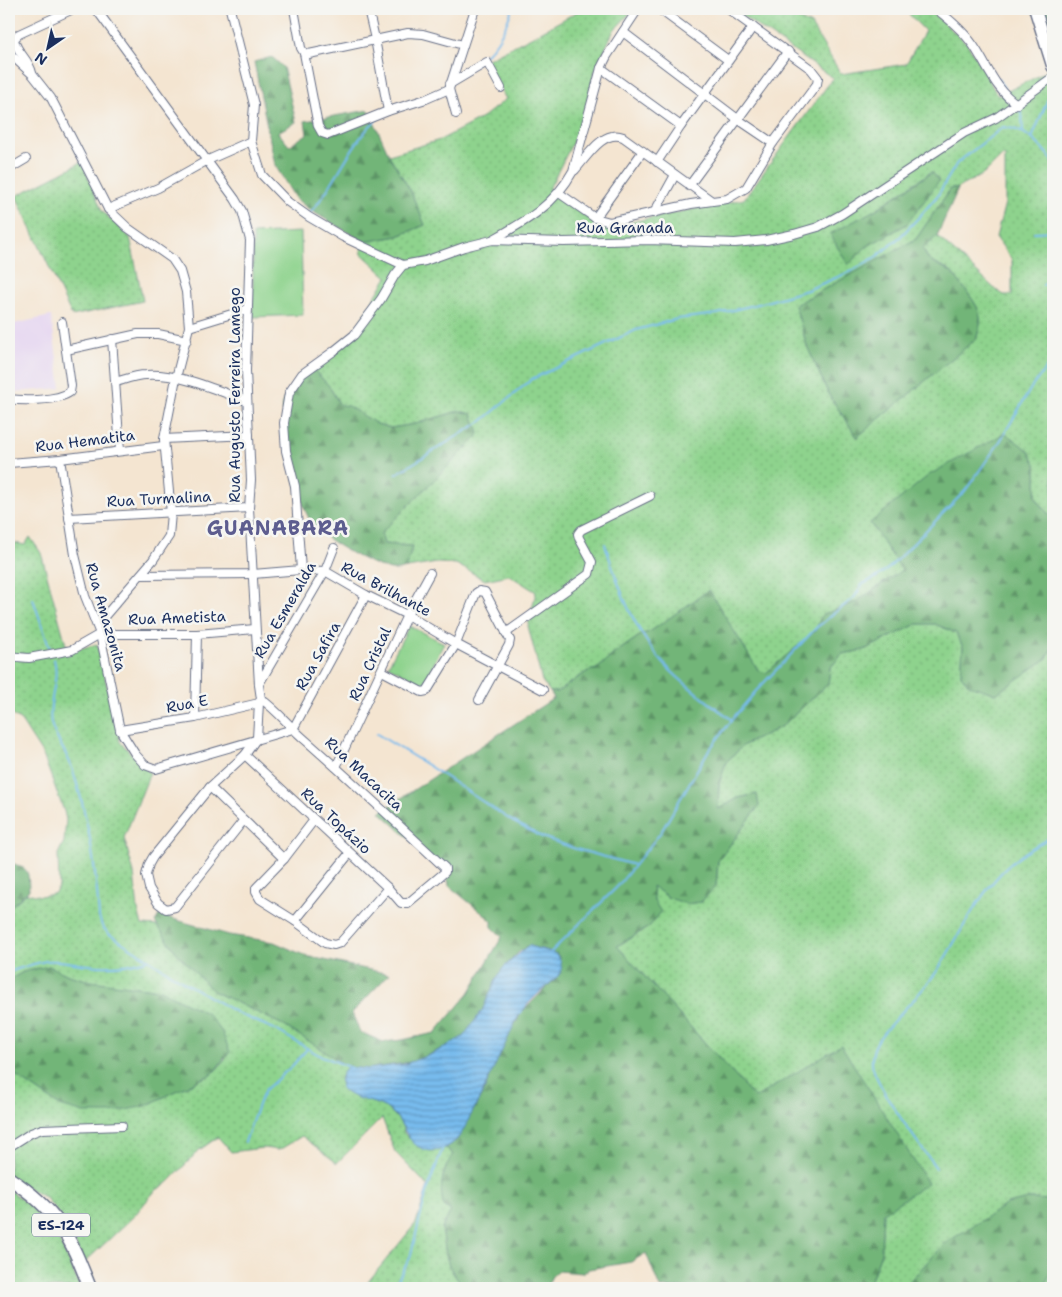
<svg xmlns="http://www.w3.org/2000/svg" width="1062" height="1297" viewBox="0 0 1062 1297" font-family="'Shantell Sans',sans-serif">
	<defs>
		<pattern id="grass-dots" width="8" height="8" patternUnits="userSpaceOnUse" patternTransform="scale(1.25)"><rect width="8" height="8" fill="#8ed38d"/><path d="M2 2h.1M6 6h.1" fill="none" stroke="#7ab57c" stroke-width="1.8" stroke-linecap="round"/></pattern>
		<pattern id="forest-firs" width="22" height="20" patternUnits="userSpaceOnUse" patternTransform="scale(1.25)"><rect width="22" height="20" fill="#72b578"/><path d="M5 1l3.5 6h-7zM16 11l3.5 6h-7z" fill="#5d9466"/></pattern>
		<pattern id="water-rules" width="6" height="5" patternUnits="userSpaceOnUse" patternTransform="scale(1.25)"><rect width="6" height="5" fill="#77bbed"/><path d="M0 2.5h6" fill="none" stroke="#6198c3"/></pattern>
	</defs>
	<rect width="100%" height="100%" fill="#f6f6f2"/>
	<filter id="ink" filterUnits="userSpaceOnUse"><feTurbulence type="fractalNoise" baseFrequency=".02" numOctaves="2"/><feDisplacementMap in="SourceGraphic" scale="10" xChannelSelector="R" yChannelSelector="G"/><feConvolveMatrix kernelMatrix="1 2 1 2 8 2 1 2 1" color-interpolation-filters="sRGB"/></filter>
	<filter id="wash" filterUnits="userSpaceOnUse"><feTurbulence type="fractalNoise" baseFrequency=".0096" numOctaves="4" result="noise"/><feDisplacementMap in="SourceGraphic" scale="20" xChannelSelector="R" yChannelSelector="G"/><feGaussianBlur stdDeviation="1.12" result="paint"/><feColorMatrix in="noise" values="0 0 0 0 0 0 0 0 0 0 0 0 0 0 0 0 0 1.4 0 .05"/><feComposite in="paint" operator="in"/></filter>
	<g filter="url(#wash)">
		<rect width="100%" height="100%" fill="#f4e5d1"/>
		<path fill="#e4d3f1" d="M51 316 61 388 15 392 9 365V325Z"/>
		<g fill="url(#grass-dots)" stroke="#548176" fill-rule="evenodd">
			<path d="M582 9H634L614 30 596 68 581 126 549 189 602 228 744 199 833 78 732 9 781 10 811 25 841 74 906 64 925 31 904 9H928L967 43 998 96 1046 72 1053 88V520L1036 498V464L870 523 902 570 856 602 822 615 815 631 766 673 758 671 709 591 651 631 641 635 615 653 597 669 588 671 557 692H550L542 681 528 626 536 592 509 575 485 580 456 564 437 563 407 568 412 546 384 544 381 533 479 433 472 414 459 411 415 424 391 428 377 424 340 405 329 386 311 367 350 338 387 277 361 253 364 242 398 236 425 225 410 190 389 155 440 140 482 118 506 99 484 61 535 35ZM1005 156V203L996 237 1012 260V295H1004L996 290 937 236 923 249C932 268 935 261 949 271 955 275 960 283 965 289 978 307 985 315 976 339L857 437 829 395 807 346 795 305 916 239 951 188 958 189 961 186 984 174 1001 157ZM931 172 907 224 866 247 848 265 831 234 875 210Z"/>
			<path d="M1039 9H1053V59Z"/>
			<path d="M82 162 102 211 130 237 143 301 72 316 16 196Z"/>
			<path d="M30 537 41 553 68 652 97 644 120 742 150 773 124 838 134 873 138 910 142 925 158 926 176 952 213 991 281 1024 323 1050 347 1067C342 1073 337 1080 342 1088 349 1099 373 1100 384 1107 391 1111 397 1117 401 1124 403 1127 403 1131 405 1134 407 1137 412 1140 414 1142 427 1152 431 1152 446 1148L453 1154C439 1178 439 1186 451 1211L442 1228 446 1255 449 1266 457 1279 468 1288H363L416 1223 428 1186 395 1152 382 1118 337 1163 302 1136 279 1150 263 1148 231 1152 218 1137 198 1151 169 1182 155 1191 134 1216 83 1264 70 1229 46 1198 9 1177V1071L60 1106H145L212 1074 226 1059 160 990 90 981 68 975 49 966 23 972 9 980V908L27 893C37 896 45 897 55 893L59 886 58 854 64 842 66 820 64 811 43 755 21 721 9 713V542L25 545Z"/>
			<path d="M917 624H935L956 633 963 647 961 675 1046 659 1053 646V1200L1028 1199 944 1244 908 1283 897 1288H868L881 1253 883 1213 841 1046 755 1098 617 946 649 927 654 901 652 885 669 898 716 886 718 861 759 806 756 794 738 798 718 810 719 784 726 762 744 745 781 727 828 684 830 668 842 654 864 650Z"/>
			<path d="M9 1190C54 1222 60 1239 80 1288H9Z"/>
			<path d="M1053 1266V1288H1044L1051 1268Z"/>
		</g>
		<g fill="url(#forest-firs)" stroke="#46726b">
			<path d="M272 57 283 67 296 122 278 132 289 146 307 134 305 121 369 110 389 155 410 190 425 225 398 236 364 242 310 210 295 198 275 165 254 62Z"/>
			<path d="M932 172 939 181 907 224 866 247 848 265 830 234 875 210Z"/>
			<path d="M951 188 958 189 937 236 923 249C931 268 935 261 949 271 955 275 960 283 965 289 978 307 985 315 976 339L857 437 829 395 807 346 795 305 916 239Z"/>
			<path d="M311 367 329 386 340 405 348 406 377 424 391 428 415 424 459 411 472 414 479 433 477 437 381 533 384 544 412 546 407 568C402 569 396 571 391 570 370 565 330 543 315 528 300 512 277 419 284 399 287 391 305 372 311 367Z"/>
			<path d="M1005 433 1029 451 1036 464V498L1053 520V646L1046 659 996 694 969 685 961 675 963 647 956 633 935 624H917L864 650 842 654 830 668 828 684 781 727 744 745 726 762 719 784 718 809 738 798 757 794 759 806 718 861 716 886 701 902 687 904 669 898 652 886 654 901 661 912 649 927 617 946 755 1098 841 1045 928 1183 883 1213 881 1253 868 1288H660L646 1253 631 1262 589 1269 583 1273 558 1271 552 1276 546 1288H468L457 1279 449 1266 446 1255 442 1228 451 1211 444 1207C438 1188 443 1171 453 1154L446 1148 457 1140 483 1093 501 1050 521 1013 561 973 559 957C554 954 549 950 542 949 537 948 534 948 529 945L520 951 503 968 495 982 482 1011 463 1037 443 1048 416 1061 368 1069 347 1067 323 1050 281 1024 213 991 176 952 155 922 159 915 229 935 274 942 306 956 389 974 352 1013 360 1032 383 1042 402 1040 435 1033 469 993 502 937 492 927V921L449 886 448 880 443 870 380 812 554 698 550 692H557L588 671 597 669 615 653 641 635 651 631 709 590 758 670 766 673 815 631 822 615 856 602 902 570 870 523 929 475Z"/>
			<path d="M11 863C30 869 28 871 29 890L9 908V864Z"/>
			<path d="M49 966 68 975 90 981 160 990 208 1014 222 1032 230 1052 212 1074 145 1106 111 1113H84L60 1106 9 1071V980L23 972Z"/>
			<path d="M1028 1199 1053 1200V1266L1044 1288H897L908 1283 944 1244 1007 1204Z"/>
		</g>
		<g fill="#8ed38d" stroke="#548176">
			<path d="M301 232 303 315 253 317V234Z"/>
			<path d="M409 626 444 643 424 684 388 666Z"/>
		</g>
		<path fill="url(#water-rules)" stroke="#4975a6" d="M529 945C544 954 564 946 561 973 548 986 531 998 521 1013 516 1019 513 1027 510 1034 497 1060 486 1087 472 1113 467 1121 464 1132 457 1139 449 1148 435 1154 423 1149 405 1142 405 1123 392 1112 375 1098 356 1103 341 1088 340 1079 341 1074 347 1067L368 1069 405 1064 430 1055 463 1037 482 1011 495 982 503 968Z"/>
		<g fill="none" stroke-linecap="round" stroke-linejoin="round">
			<g stroke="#77bbed" stroke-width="2">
				<path d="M471 67C494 50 503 36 512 9"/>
				<path d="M998 79 1004 88"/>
				<path d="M1018 106 1022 116 1023 132"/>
				<path d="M1032 138 1053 87"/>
				<path d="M310 213C336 184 349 144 378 118"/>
				<path d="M1034 232 1053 231"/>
				<path d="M1043 285 1053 282"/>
				<path d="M396 474 482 421 532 379 636 330 677 319 717 314 762 303 807 290 852 271 877 256 900 237 920 216 938 195 957 163 1003 127C1027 129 1039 144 1053 161"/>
				<path d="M605 544C619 589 635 635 669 669 688 688 711 704 732 720"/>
				<path d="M33 599 50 649"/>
				<path d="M54 659C60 681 47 702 51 723 55 739 67 752 72 768 88 816 96 866 99 917L102 926 109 934 187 984 239 1014 274 1029 319 1055 352 1068"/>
				<path d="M377 734 429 766 512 821 542 837 576 849 634 865"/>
				<path d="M551 952 617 887 661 832 707 753 734 717 756 691 818 626C826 622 830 615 837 611 848 602 857 599 861 585L877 577 890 567 965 491 999 443 1031 388 1053 359"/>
				<path d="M9 972C21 968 34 963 46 961 61 959 75 964 89 965 110 968 127 966 147 960"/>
				<path d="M245 1142 259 1102 265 1090 292 1066 307 1049"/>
				<path d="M936 1168C922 1148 872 1082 872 1062 871 1042 888 1028 900 1014 914 999 928 985 939 968 959 936 975 901 1001 873 1016 857 1034 846 1053 836"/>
				<path d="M393 1288 410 1258 426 1194 443 1147"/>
			</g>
		</g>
	</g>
	<g filter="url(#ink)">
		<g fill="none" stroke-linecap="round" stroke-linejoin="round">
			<g stroke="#676f86" stroke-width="10">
				<g id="street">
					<path d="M96 9 235 199 242 211 250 240 246 371 251 480 249 508 259 685 261 699 259 703 257 738 245 755 210 787 153 857 149 864 146 875 149 888 158 903 166 909 175 907 243 821"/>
					<path d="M230 9 254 105 251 141 262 175 288 202 309 217 343 237 403 265"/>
					<path d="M294 9 301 48 304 53 309 54 408 33 423 34 463 45"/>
					<path d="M368 9 375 39 388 111"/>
					<path d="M659 9 728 60"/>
					<path d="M936 9C952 21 967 34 977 51 989 70 997 91 1017 104"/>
					<path d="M623 32 739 120 773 143"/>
					<path d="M9 53 32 74 51 98 108 209 128 228 172 259 180 271 186 292 189 327 176 378 164 439 171 513 169 536 153 560 97 625"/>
					<path d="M304 53 318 126 322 133 328 135 388 111 426 99 449 89"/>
					<path d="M601 68 681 126"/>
					<path d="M32 73C29 59 16 52 14 39L19 34 73 9"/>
					<path d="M450 84 487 62 501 88"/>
					<path d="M456 114 449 89 475 9"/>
					<path d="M657 162 681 126 753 27"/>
					<path d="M9 169 26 159"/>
					<path d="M575 170C587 157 603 129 623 137L712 201"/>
					<path d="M689 186 788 51"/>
					<path d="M559 193 595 218 610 222 691 204 727 199 746 188 773 143 817 84 818 78 811 69 728 9"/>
					<path d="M108 209 158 188 208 160 251 141"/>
					<path d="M654 213 675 175"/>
					<path d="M595 218 643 151"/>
					<path d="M492 240C526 221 554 206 573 171L601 68 607 56 638 9"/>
					<path d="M189 327 248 309"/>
					<path d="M112 339 120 451"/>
					<path d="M66 350 138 334H158L187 340"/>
					<path d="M116 382C126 379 136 375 146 375 180 373 216 390 247 401"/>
					<path d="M9 399C23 401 58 401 70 392L71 386 62 322"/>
					<path d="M164 439 249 435"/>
					<path d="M60 459 75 555 85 596 100 634 120 730 135 754 145 765 156 769 293 729 366 595"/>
					<path d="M9 463 60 459 163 446"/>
					<path d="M69 518 249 508"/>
					<path d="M301 570 295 486 286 451 284 423 289 393 302 374 334 351 354 335 381 299 395 275 403 265 425 261 464 247 492 240 564 242 648 240 735 243 766 240 794 234 818 227 842 214 964 133 996 118 1053 77"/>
					<path d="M141 575 253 574 301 570 325 571 366 595 407 615 456 644 543 690"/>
					<path d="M506 633 589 574 592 562 579 538 578 534 581 530 650 496"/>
					<path d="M9 655 17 657 29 658 72 650 100 634H197L255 629"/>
					<path d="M382 671 422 692 427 691 456 644 476 593 479 591 485 592 510 640 509 645 479 700"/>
					<path d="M259 684 325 571 334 548"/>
					<path d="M195 718 197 634"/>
					<path d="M120 730 195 718 259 703"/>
					<path d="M245 755 388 888 401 903H408L445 872V868C398 824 351 780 303 738 288 725 277 710 261 699"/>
					<path d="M336 767 407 615 430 573"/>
					<path d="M210 787 284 859"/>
					<path d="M314 820 284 859 256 888V892L260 899 295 921 325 943 334 945 340 943 388 888"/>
					<path d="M295 921 349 854"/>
					<path d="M9 1147 31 1133 42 1129 122 1126"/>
				</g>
			</g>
			<g stroke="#676f86" stroke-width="14">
				<path id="secondary" d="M1035 9 1053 67"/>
			</g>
			<g stroke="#676f86" stroke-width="15">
				<path id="primary" d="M9 1178C59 1211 69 1235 90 1288"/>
			</g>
			<use href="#street" stroke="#fff" stroke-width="8"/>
			<use href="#secondary" stroke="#fff" stroke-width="11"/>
			<use href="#primary" stroke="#fff" stroke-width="12"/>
		</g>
	</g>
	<g text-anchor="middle" stroke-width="5" stroke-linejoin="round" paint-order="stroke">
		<rect fill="#f6f6f2" stroke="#5d6b8a" stroke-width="1" x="32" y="1213.5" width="58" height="23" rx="4"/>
		<g font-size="14" font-weight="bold" fill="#1b2f5e">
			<text x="61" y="1230">ES-124</text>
		</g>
		<g font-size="15" fill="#1b2f5e" stroke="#f6f6f2">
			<text x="625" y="233">Rua Granada</text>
			<text transform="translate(235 395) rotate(-90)" y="5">Rua Augusto Ferreira Lamego</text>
			<text transform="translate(85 441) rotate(-7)" y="5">Rua Hematita</text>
			<text transform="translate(159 499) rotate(-3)" y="5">Rua Turmalina</text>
			<text transform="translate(386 589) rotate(28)" y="5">Rua Brilhante</text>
			<text transform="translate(285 610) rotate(-60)" y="5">Rua Esmeralda</text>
			<text transform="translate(106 617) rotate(74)" y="5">Rua Amazonita</text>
			<text transform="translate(177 618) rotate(-2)" y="5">Rua Ametista</text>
			<text transform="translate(318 656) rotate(-61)" y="5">Rua Safira</text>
			<text transform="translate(370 664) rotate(-65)" y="5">Rua Cristal</text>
			<text transform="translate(187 704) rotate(-11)" y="5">Rua E</text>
			<text transform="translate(364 774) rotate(43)" y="5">Rua Macacita</text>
			<text transform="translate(336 821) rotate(43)" y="5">Rua Topázio</text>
		</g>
		<g font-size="20" font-weight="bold" letter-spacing="1" fill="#5d5d8f" stroke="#f6f6f2">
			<text x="278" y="535">GUANABARA</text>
		</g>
	</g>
	<rect width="1062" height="1297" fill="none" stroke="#f6f6f2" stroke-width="30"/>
	<g transform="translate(48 48) rotate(214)" stroke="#f6f6f2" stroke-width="4" paint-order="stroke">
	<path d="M0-4L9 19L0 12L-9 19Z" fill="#1b2f5e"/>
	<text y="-8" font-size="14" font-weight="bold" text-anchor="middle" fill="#1b2f5e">N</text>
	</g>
</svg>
